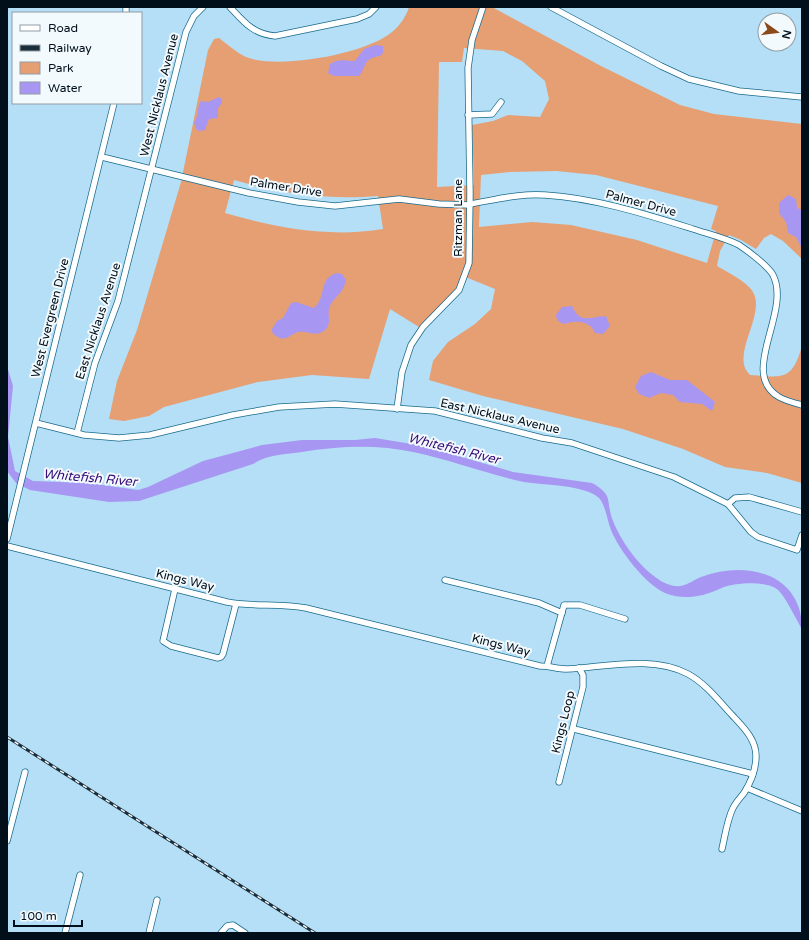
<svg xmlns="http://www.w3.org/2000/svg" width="809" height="940" viewBox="0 0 809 940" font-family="'Varela Round',sans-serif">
	<rect width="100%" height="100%" fill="#b4dff6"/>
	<path fill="#e69e73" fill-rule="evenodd" d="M409 7H492L601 66 680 105 714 114 802 124V259L783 241 771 234 764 238 756 249 741 240 729 235 720 251 717 266C727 272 740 278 749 287 770 307 736 345 745 368 746 370 748 373 750 375 782 377 792 382 802 346V483L767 473 725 467 683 449 623 429 483 396 429 380 433 361 448 342 475 324 491 309 495 289 463 276 455 290 419 327 390 309 369 379 312 375 258 382 164 407 149 416 124 421 109 419 117 381 137 330 181 182 208 50 214 39 219 38C227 44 237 53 246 57 278 70 366 54 392 32 399 27 407 15 409 7ZM464 48 503 51 522 61 545 81 549 99 540 117 508 115 493 121 472 125 474 185 437 187 439 62H462ZM556 171 596 175 718 206 711 229 716 231 707 263 637 240 571 225 532 222 479 227 481 175 510 172ZM234 180C283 194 327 200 378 196L383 229C329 238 276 228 225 213Z"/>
	<g fill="#a897f2">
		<path d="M375 45 383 46V53L380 56C362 59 368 65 359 76H334L328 73 330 64C339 58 345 61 355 61L364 49Z"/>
		<path d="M219 97 222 99V103L218 108V118L209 119 205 130 199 131 196 129 194 122C200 115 196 108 201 101L208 102Z"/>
		<path d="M788 195 796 199 797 208 802 210V249L796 237 788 233 786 222 779 213V203Z"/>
		<path d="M337 273 342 274 346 280C343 294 335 296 330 306 326 314 333 323 325 330 316 338 308 330 298 332 290 334 286 343 276 336 273 334 272 333 272 329L277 321 283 318 291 303 296 302 314 308C327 297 318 278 337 273Z"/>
		<path d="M572 306C580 324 589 317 606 316L610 326 603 334 595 333C590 320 575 320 563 324L557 320 556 315 562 307Z"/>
		<path d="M7 366 13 386 8 437 15 471 33 481 88 483 138 490 148 487 203 461 262 445 302 440H355L375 438 424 446 513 472 592 483C615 496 605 501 613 521 622 544 646 577 670 585 684 589 689 582 701 577 746 560 802 573 802 629 796 619 786 598 779 591 769 580 736 583 724 587 717 590 710 593 703 595 690 598 676 598 665 593 645 584 619 550 611 530 607 520 606 506 599 498 586 485 543 485 524 482 487 474 451 460 413 452 377 444 338 446 302 452 286 454 266 455 253 464L139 501 109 502 30 490 16 483 7 471Z"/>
		<path d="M651 372 670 380H687L715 402 712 411 702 404 680 402 673 395 661 393 649 398 639 394 635 387 641 376Z"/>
	</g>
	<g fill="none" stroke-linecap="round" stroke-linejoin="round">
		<g stroke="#186a8b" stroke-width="7">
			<g id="minor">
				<path d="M230 7C244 22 253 34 275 36L357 19 369 14 376 7"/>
				<path d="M551 7 661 66 689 79 739 91 802 97"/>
				<path d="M126 13V7"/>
				<path d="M468 115 492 114 501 102"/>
				<path d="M102 157 249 193 298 202 335 206 399 199 439 204 470 205"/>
				<path d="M470 204C495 200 520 193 545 195 595 198 645 214 693 229 708 234 725 238 739 245 748 251 768 266 773 275 792 312 738 373 779 397 786 401 794 403 802 405"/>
				<path d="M397 409 402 372 411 345 423 327 459 290 469 263 470 193 468 68 472 40 483 7"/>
				<path d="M36 423 84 435 119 438 150 435 233 415 279 407 335 404 435 411 542 438 572 443 674 477 728 504 751 532 758 537 797 550 802 535"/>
				<path d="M77 433 95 363 118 301 186 32 194 16 203 7"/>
				<path d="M728 504 735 498 749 497 802 512"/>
				<path d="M7 539 114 103"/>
				<path d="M7 546 227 602C253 607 279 603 306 608L540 666C549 666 558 669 567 669 605 667 653 655 688 674 705 683 719 701 732 715 743 727 756 739 756 756 756 769 751 782 744 793 740 798 736 802 733 808 727 820 725 836 722 849"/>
				<path d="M445 580 539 603 562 613"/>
				<path d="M175 589 163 641 171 646 218 658 221 657 223 654 236 604"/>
				<path d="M547 666 564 605H580L625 619"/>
				<path d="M574 729 753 774"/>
				<path d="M559 782 583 687V675L579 668"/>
				<path d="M747 788 802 811"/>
				<path d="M7 841 25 772"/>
				<path d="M65 933 80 875"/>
				<path d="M149 933 157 900"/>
				<path d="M221 933 227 926 233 925 245 933"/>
			</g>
		</g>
		<use href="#minor" stroke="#fff" stroke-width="5.5"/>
		<g stroke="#1a2d3a" stroke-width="3">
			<path id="rail" d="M7 737 315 933"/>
		</g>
		<use href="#rail" stroke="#f3fafe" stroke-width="1.5" stroke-dasharray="4.5" stroke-linecap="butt"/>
	</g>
	<g text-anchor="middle" stroke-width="4" stroke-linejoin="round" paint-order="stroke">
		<g font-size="12" fill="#000f1a" stroke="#f3fafe">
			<text transform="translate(159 95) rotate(-76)" y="4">West Nicklaus Avenue</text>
			<text transform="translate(286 187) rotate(9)" y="4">Palmer Drive</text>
			<text transform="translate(641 203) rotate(15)" y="4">Palmer Drive</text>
			<text transform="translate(458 218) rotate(-90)" y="4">Ritzman Lane</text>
			<text transform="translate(50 318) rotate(-76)" y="4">West Evergreen Drive</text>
			<text transform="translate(98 321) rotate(-72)" y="4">East Nicklaus Avenue</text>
			<text transform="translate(500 416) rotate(13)" y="4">East Nicklaus Avenue</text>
			<text transform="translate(185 580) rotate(14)" y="4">Kings Way</text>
			<text transform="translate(501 645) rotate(14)" y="4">Kings Way</text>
			<text transform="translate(563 722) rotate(-76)" y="4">Kings Loop</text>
		</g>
		<g font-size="13" font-style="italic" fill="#370d79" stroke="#f3fafe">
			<text transform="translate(454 448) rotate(14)" y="5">Whitefish River</text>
			<text transform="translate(90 477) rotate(5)" y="5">Whitefish River</text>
		</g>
	</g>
	<rect width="809" height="940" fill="none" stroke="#000f1a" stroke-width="16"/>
	<rect x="12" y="12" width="130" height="92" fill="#f3fafe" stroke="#929ca3"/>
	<rect x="20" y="25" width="20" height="6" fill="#ffffff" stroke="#929ca3"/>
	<text x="48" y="32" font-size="12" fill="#000f1a">Road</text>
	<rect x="20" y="45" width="20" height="6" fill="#1a2d3a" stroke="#929ca3"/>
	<text x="48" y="52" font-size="12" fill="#000f1a">Railway</text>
	<rect x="20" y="62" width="20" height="12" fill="#e69e73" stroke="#929ca3"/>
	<text x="48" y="72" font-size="12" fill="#000f1a">Park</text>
	<rect x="20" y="82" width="20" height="12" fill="#a897f2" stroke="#929ca3"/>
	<text x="48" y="92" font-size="12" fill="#000f1a">Water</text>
	<g transform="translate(777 32) rotate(104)"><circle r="19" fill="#f3fafe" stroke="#929ca3"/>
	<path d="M0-3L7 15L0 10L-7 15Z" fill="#8c491a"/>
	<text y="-6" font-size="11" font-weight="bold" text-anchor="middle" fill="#000f1a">N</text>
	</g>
	<path d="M14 920v6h68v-6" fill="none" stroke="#000f1a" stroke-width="2"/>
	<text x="20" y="920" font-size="12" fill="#000f1a" stroke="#f3fafe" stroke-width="3" paint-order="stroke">100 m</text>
</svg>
